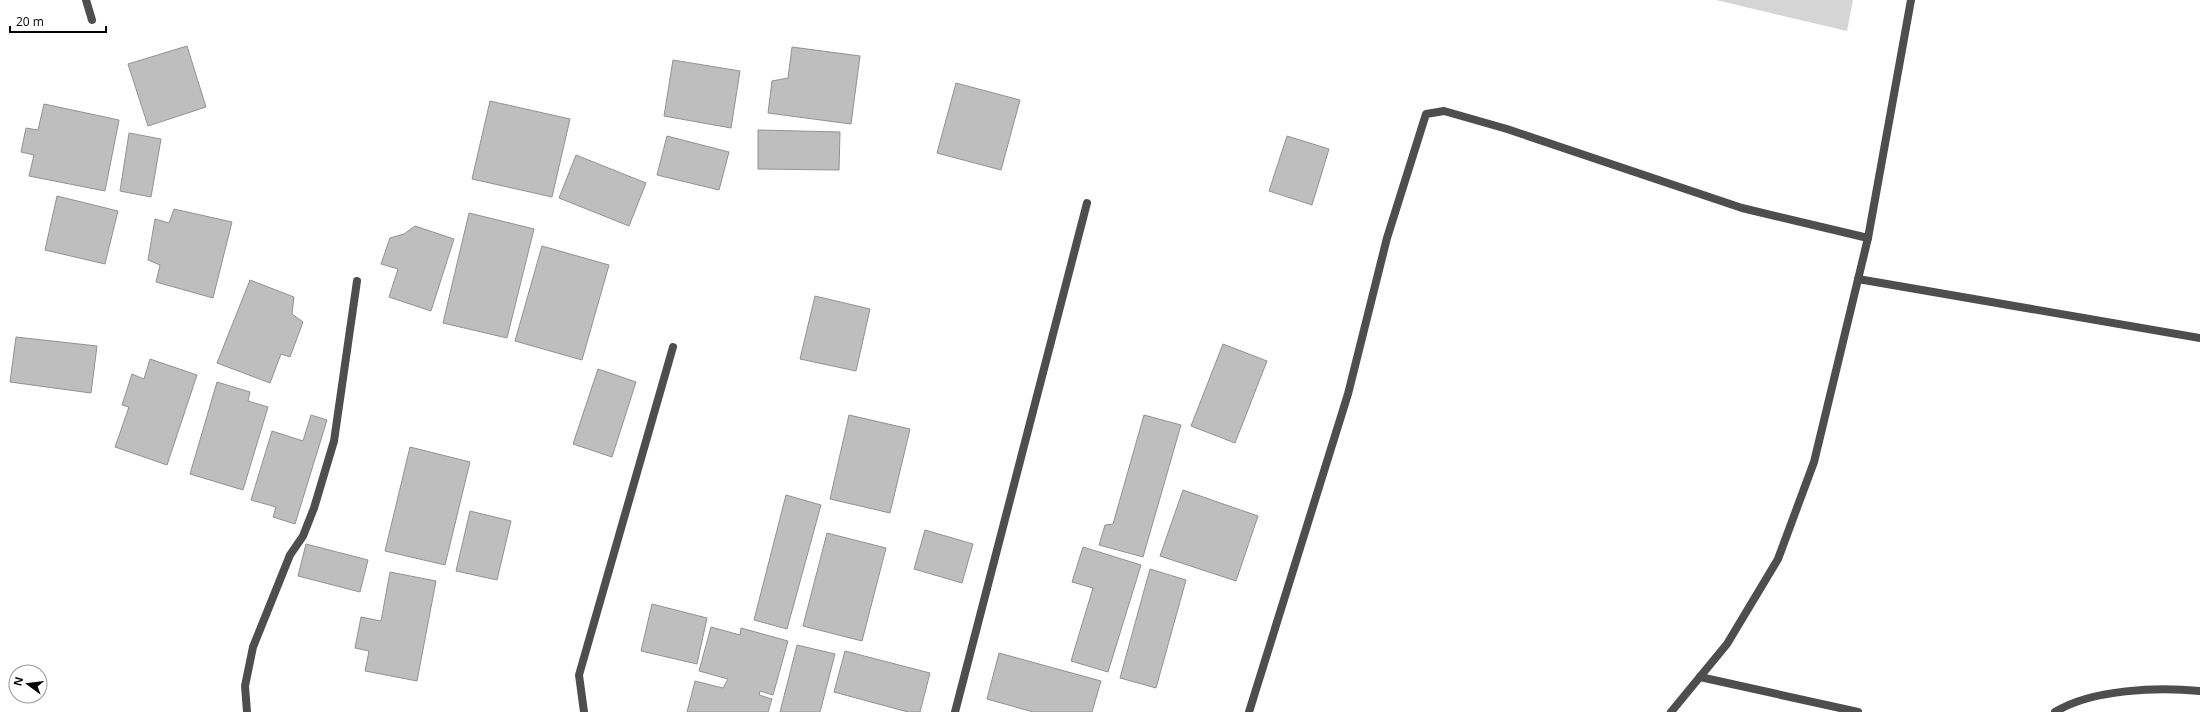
<svg xmlns="http://www.w3.org/2000/svg" width="2200" height="712" viewBox="0 0 2200 712" font-family="'Open Sans',sans-serif">
	<rect width="100%" height="100%" fill="#fff"/>
	<path fill="#d5d5d5" d="M1716 0H1853L1847 31Z"/>
	<g fill="#bebebe" stroke="#929292">
		<path d="M187 46 206 107 148 126 128 64Z"/>
		<path d="M792 47 860 56 851 124 768 113 772 81 788 78Z"/>
		<path d="M673 60 740 71 731 128 664 116Z"/>
		<path d="M956 83 1020 100 1001 170 937 153Z"/>
		<path d="M490 101 570 119 552 197 472 179Z"/>
		<path d="M44 104 119 120 105 191 29 176 34 155 21 152 26 128 38 130Z"/>
		<path d="M758 130 840 132 839 170 758 169Z"/>
		<path d="M129 133 161 139 151 197 120 191Z"/>
		<path d="M667 136 729 152 719 190 657 175Z"/>
		<path d="M1287 136 1329 149 1312 205 1269 191Z"/>
		<path d="M576 155 646 183 629 226 559 198Z"/>
		<path d="M57 196 118 211 105 264 45 250Z"/>
		<path d="M174 209 232 222 213 298 156 282 160 265 148 260 155 219 169 223Z"/>
		<path d="M469 213 534 229 507 338 443 323Z"/>
		<path d="M415 226 454 239 431 311 389 297 398 269 381 264 390 238 404 234Z"/>
		<path d="M542 246 609 265 582 360 515 341Z"/>
		<path d="M250 280 294 297 292 314 303 322 290 357 281 354 270 383 217 363Z"/>
		<path d="M815 296 870 309 856 371 800 359Z"/>
		<path d="M16 337 97 346 91 393 10 382Z"/>
		<path d="M1223 344 1267 361 1235 443 1191 426Z"/>
		<path d="M150 359 197 375 167 465 115 447 129 407 122 405 132 374 144 379Z"/>
		<path d="M598 369 636 382 612 457 573 444Z"/>
		<path d="M217 382 250 392 248 401 268 407 243 490 190 474Z"/>
		<path d="M311 415 327 420 295 524 273 517 276 507 251 500 272 431 303 441Z"/>
		<path d="M849 415 910 429 890 513 830 499Z"/>
		<path d="M1144 415 1181 425 1143 557 1099 545 1105 525 1113 524Z"/>
		<path d="M410 447 470 462 445 565 385 551Z"/>
		<path d="M1183 490 1258 516 1236 581 1160 556Z"/>
		<path d="M786 495 821 505 787 629 754 620Z"/>
		<path d="M470 511 511 521 497 580 456 571Z"/>
		<path d="M925 530 973 544 962 583 914 569Z"/>
		<path d="M827 533 886 548 862 641 803 626Z"/>
		<path d="M306 544 368 560 360 592 298 576Z"/>
		<path d="M1083 547 1141 565 1108 672 1071 661 1093 588 1072 582Z"/>
		<path d="M1150 569 1186 580 1156 688 1120 678Z"/>
		<path d="M390 572 436 581 417 681 365 671 369 651 355 648 361 617 381 621Z"/>
		<path d="M652 604 707 618 697 664 641 651Z"/>
		<path d="M711 627 740 635 741 628 788 641 773 695 760 691 759 695 772 699 768 712H687L695 681 723 688 728 679 699 671Z"/>
		<path d="M797 645 835 654 820 712H780Z"/>
		<path d="M845 651 930 673 920 712H908L834 692Z"/>
		<path d="M999 653 1101 681 1092 712H1033L987 699Z"/>
	</g>
	<g fill="none" stroke-linecap="round" stroke-linejoin="round">
		<g stroke="#4e4e4e" stroke-width="8">
			<path d="M86 0 92 20"/>
			<path d="M1858 279 2200 338"/>
			<path d="M1700 677 1858 712"/>
			<path d="M247 712 245 686 253 647 290 555 303 536 314 508 334 441 357 281"/>
			<path d="M584 712 579 675 673 347"/>
			<path d="M955 712 1087 203"/>
			<path d="M1249 712 1348 394 1387 238 1426 114 1444 111 1507 129 1742 208 1868 238"/>
			<path d="M1671 712 1727 644 1778 559 1814 462 1868 238 1911 0"/>
			<path d="M2055 712C2092 689 2158 687 2200 691"/>
		</g>
	</g>
	<g transform="translate(28 684) rotate(285)"><circle r="19" fill="#ffffff" stroke="#999999"/>
	<path d="M0-3L7 15L0 10L-7 15Z" fill="#000000"/>
	<text y="-6" font-size="11" font-weight="bold" text-anchor="middle" fill="#000000">N</text>
	</g>
	<path d="M10 26v6h96v-6" fill="none" stroke="#000000" stroke-width="2"/>
	<text x="16" y="26" font-size="12" fill="#000000" stroke="#ffffff" stroke-width="3" paint-order="stroke">20 m</text>
</svg>
